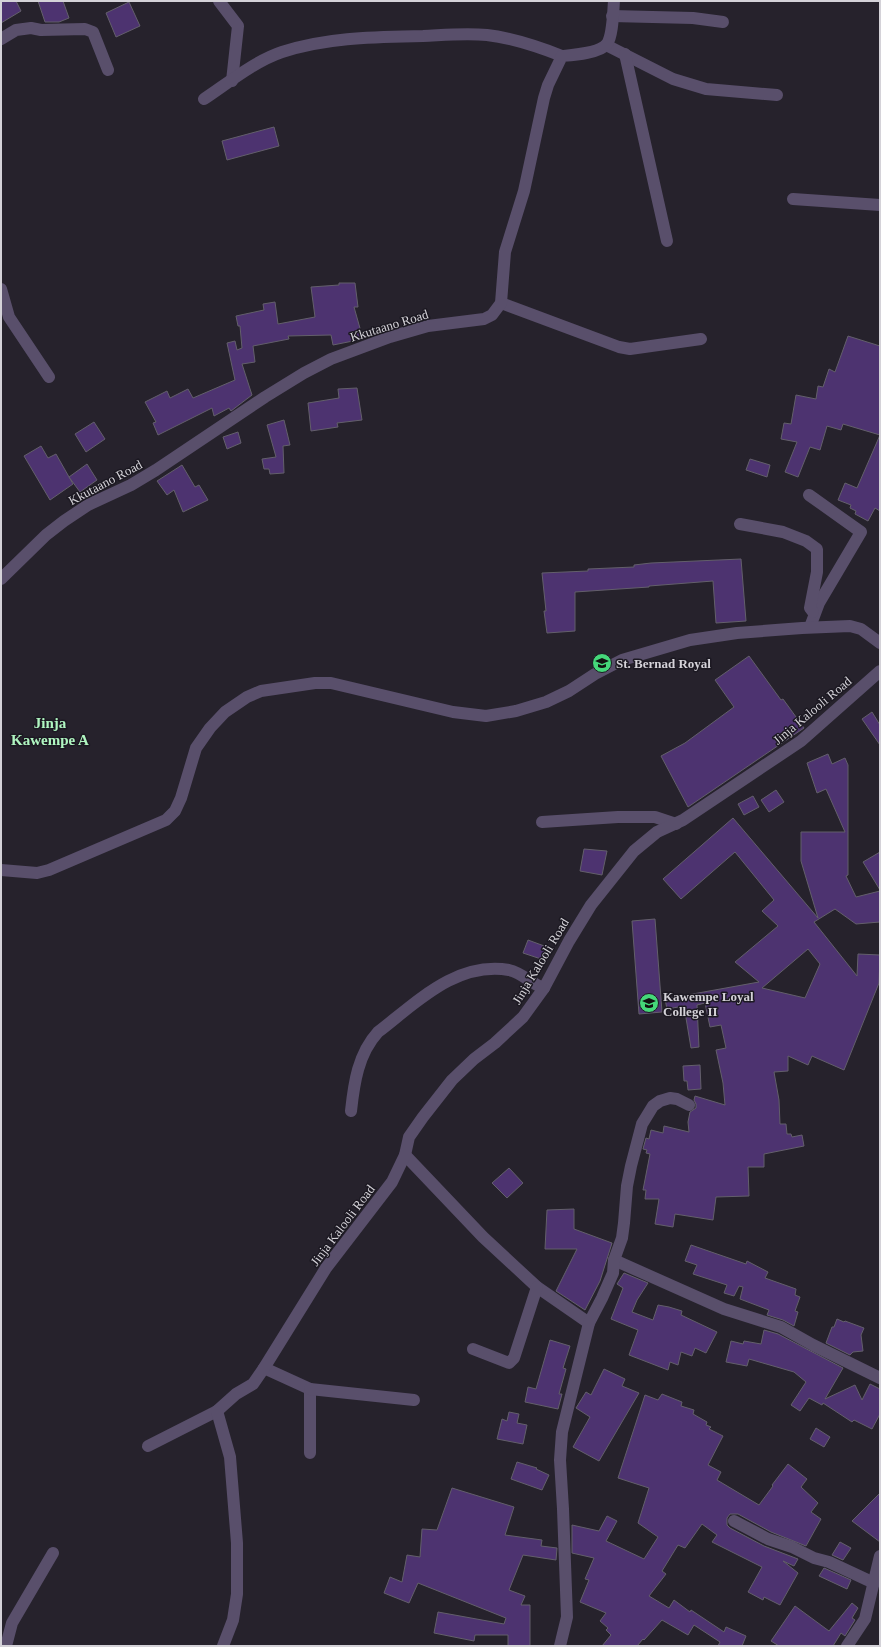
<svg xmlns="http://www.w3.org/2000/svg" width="881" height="1647" viewBox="0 0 881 1647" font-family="Georgia,serif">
	<rect width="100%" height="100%" fill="#26222c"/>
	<g fill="#4d3370" stroke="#635f6b" fill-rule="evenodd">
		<path d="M1 1H16L21 11 1 23Z"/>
		<path d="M38 1H63L69 18 59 22H45Z"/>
		<path d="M129 2 140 26 116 37 106 13Z"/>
		<path d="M274 127 279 146 227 160 222 141Z"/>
		<path d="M339 283H355L358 307H354L363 339 333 345 331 335 288 336 289 339 253 346 255 362 242 364 252 395 231 411 229 408 214 416 212 408 158 435 153 423 156 422 145 402 167 391 170 398 188 389 193 398 235 380 227 343 235 341 237 350 242 348 240 326H238L236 316 264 310 263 304 275 302 278 324 315 317 311 287 339 285Z"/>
		<path d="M848 336 880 346V435L843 424 841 430 827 426 820 450 810 447 798 477 785 472 797 442 781 439 784 423 791 424 796 395 816 399 818 386 823 387 829 369 835 372Z"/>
		<path d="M357 388 362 420 337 423 338 427 311 431 308 403 339 398 338 389Z"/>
		<path d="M284 420 290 445 283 446 284 473 270 474 269 469H264L262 459 276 457 267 425Z"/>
		<path d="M94 422 105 439 86 452 75 434Z"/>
		<path d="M238 432 241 443 227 449 223 437Z"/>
		<path d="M880 435V511L875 508 868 521 855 514 856 511 850 508 851 505 838 500 845 483 857 488Z"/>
		<path d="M41 446 48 458 56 454 73 484 50 500 24 456Z"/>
		<path d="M750 459 770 465 767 477 746 470Z"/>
		<path d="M87 464 97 480 80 492 69 477Z"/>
		<path d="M182 465 195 487 199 485 208 500 183 512 174 490 167 495 157 481Z"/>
		<path d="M741 559 746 621 716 623 713 581 649 586V587L575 592V631L547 633 544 611H546L542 573 588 571V569L634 567V565L651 563Z"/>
		<path d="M749 656 781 700 783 699 804 728 688 807 661 756 685 743 734 707 715 680Z"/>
		<path d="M872 712 880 725V745L862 719Z"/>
		<path d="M828 754 832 764 845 758 848 765V875L846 876 856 897 880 891V922L856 924 835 909 814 922 857 976 858 954 880 955 879 983 844 1070 812 1056 808 1065 788 1056V1071L774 1072 779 1100 780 1124H786L787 1134H791L792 1137 802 1135 804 1146 764 1154V1167H748L749 1196 716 1197 713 1220 675 1214 673 1227 655 1224 659 1199H645L646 1190H643L650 1154 646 1153 647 1150 643 1149 646 1138 649 1139 651 1130 663 1133 664 1126 689 1132 688 1122 690 1112 696 1108V1104L694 1100 695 1096 725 1105 723 1083 716 1050 726 1048 721 1025 710 1027 705 1003 697 1005 699 1047 691 1048 684 1006 667 1009 665 999 759 982 735 962 778 926 762 911 774 900 735 852 681 899 663 879 733 818 818 918 801 861V832H845L826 789 817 793 807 763ZM808 949 820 964 805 998 762 988Z"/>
		<path d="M776 790 784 802 769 812 761 800Z"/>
		<path d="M753 796 759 807 744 815 738 804Z"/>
		<path d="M584 849 607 851 602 875 580 871Z"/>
		<path d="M880 852V890L863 862Z"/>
		<path d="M655 919 662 1012 639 1014 632 921Z"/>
		<path d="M528 940 547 947 541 959 523 953Z"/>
		<path d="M700 1065 701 1089 688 1090 687 1081H684L683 1066Z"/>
		<path d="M509 1168 523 1183 507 1198 492 1183Z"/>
		<path d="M574 1209V1229L612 1243 600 1281 585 1310 556 1291 577 1249H545L547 1210Z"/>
		<path d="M691 1245 746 1264 747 1261 768 1272 765 1278 796 1289 795 1295 800 1297 795 1311 798 1312 794 1326 783 1320 767 1315 769 1310 740 1299 743 1287 739 1286 734 1296 724 1293 727 1285 693 1274 697 1265 685 1261Z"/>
		<path d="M624 1273 648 1283 637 1300 632 1312 653 1320 658 1305 669 1307 682 1311 681 1315 717 1332 706 1353 695 1348 692 1356 681 1352 678 1365 670 1362 668 1370 629 1355 638 1330 611 1319 623 1288 617 1284Z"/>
		<path d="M837 1319 844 1322 845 1321 864 1328 861 1335 863 1351 853 1352 850 1355 826 1343 832 1327H834Z"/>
		<path d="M764 1330 778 1334 843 1368 825 1399 855 1385 862 1400 870 1384 880 1389V1414L872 1429 854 1420 852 1422 823 1403 822 1405 809 1398 800 1411 791 1405 806 1382 794 1372 749 1359 747 1366 726 1362 731 1341 743 1344 744 1341 761 1344Z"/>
		<path d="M550 1340 570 1346 563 1368 566 1369 559 1394H562L558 1409 525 1402 528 1387 536 1389Z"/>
		<path d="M604 1369 625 1379 622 1386 639 1393 599 1461 573 1447 590 1417 576 1408 586 1392 591 1395Z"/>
		<path d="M662 1394 682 1402 681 1406 694 1410 693 1414 707 1422 706 1425 711 1427 709 1429 723 1436 708 1465 721 1472 717 1480 759 1505 773 1486 772 1485 788 1464 807 1479 801 1487 818 1503 811 1512 821 1519 806 1546 771 1532 738 1514H730L727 1518V1525L730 1528 764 1546 798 1559 794 1566 783 1561 798 1573 780 1605 764 1597 763 1600 748 1592 762 1567 712 1542 717 1535 702 1524 685 1548 678 1545 662 1571 666 1574 649 1596 669 1608 674 1600 690 1612 691 1610 724 1632 726 1627 746 1636 742 1646H718L720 1642 694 1625 688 1635 662 1620 644 1640 643 1639 637 1646H602L611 1635 606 1630 608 1628 600 1621 606 1613 580 1602 589 1580 585 1579 594 1558 572 1553V1525L599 1531 607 1516 617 1521 606 1541 644 1559 658 1537 638 1523 649 1488 618 1478 645 1395 658 1400Z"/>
		<path d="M509 1412 519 1414 517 1423 527 1425 523 1444 497 1439 502 1419 507 1421Z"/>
		<path d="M816 1428 830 1437 824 1447 810 1439Z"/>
		<path d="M517 1462 537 1468 536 1469 549 1475 542 1490 511 1479Z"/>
		<path d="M452 1488 514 1507 505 1535 542 1540 541 1546 557 1548 556 1560 523 1555 509 1590 525 1596 521 1605H530V1646H508V1635H475L474 1641 434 1633 438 1612 504 1624 506 1618 418 1583 409 1603 384 1593 390 1577 402 1582 407 1555 420 1557 422 1529 437 1530Z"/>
		<path d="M880 1493V1542L852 1521Z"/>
		<path d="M840 1542 851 1548 843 1560 832 1555Z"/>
		<path d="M824 1568 851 1580 847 1589 819 1576Z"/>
		<path d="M852 1603 858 1608 852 1618 855 1620 845 1636 841 1633 833 1646H779L771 1641 795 1606 829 1631Z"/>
	</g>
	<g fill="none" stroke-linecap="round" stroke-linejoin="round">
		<g stroke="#594f6b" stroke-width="12">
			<path d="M219 1 238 26 232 81"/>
			<path d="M612 16 693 18 723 22"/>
			<path d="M1 39 16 30 31 28 41 30 85 29 93 32 108 70"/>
			<path d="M606 45 673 79 706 89 777 95"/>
			<path d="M625 54 667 241"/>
			<path d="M204 99C228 83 255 61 282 52 327 37 376 37 423 36 445 35 465 33 487 35 513 38 539 47 562 56"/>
			<path d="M793 199 880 205"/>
			<path d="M1 289 9 317 49 377"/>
			<path d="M501 303 619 347 630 349 701 339"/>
			<path d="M809 495 861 532 819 603 810 627"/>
			<path d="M740 524 783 532 806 541 817 549V572L810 608 813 612"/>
			<path d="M1 579 46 535 64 521 88 505 131 485 156 470 265 397 304 373 331 359 390 337 428 326 484 319 492 315 501 303 505 252 524 191 544 98 548 85 562 56C573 55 600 53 607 44 613 35 613 12 614 1"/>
			<path d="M542 822 618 817H655L676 824"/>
			<path d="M1 870 37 873 49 870 166 820 175 811 181 798 196 748 210 728 225 712 247 697 261 691 315 683H331L453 712 486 716 516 711 546 702 569 691 595 674 622 660 690 640 737 633 802 628 850 626 861 629 880 643"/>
			<path d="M351 1111C354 1083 358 1054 378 1032 416 1003 456 961 509 970 523 973 531 984 544 988"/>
			<path d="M405 1155 483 1237 537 1287 589 1323"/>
			<path d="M614 1260 724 1309 781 1327 813 1345 880 1378"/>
			<path d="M473 1349 509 1363 514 1358 537 1287"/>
			<path d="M264 1368 310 1389V1453"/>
			<path d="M310 1389 414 1400"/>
			<path d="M148 1446 217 1411"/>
			<path d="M734 1521 768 1539 792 1547 814 1558 829 1562 874 1583"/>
			<path d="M6 1646 12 1623 53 1553"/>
			<path d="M223 1646 233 1620 237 1594V1543L230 1457 217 1411 236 1394 253 1384 264 1368 326 1268 392 1182 405 1155 409 1137 423 1117 452 1080 474 1059 495 1043 523 1017 544 988 569 941 591 905 634 851 657 832 683 820 801 741 880 671"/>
			<path d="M560 1646 567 1617 563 1509 560 1460 562 1432 589 1323 602 1298 613 1273 614 1260 622 1238 624 1223 627 1186 631 1166 642 1124 653 1106 660 1101 670 1098 677 1099 689 1105"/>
			<path d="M847 1646 865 1619 880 1556"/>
		</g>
	</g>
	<defs>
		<g id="school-disc" transform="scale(1)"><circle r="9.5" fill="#45d77a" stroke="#1c1922"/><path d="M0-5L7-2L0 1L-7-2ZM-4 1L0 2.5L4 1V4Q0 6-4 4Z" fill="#111"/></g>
	</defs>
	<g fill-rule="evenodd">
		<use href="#school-disc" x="602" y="663"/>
		<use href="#school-disc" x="649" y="1003"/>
	</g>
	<g text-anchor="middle" stroke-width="3" stroke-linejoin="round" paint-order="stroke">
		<g font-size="13" fill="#d4d2d8" stroke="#1c1922">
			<text transform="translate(389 325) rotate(-17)" y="5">Kkutaano Road</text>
			<text transform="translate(105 482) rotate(-28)" y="5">Kkutaano Road</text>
			<text transform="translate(812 710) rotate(-40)" y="5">Jinja Kalooli Road</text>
			<text transform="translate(540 961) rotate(-59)" y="5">Jinja Kalooli Road</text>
			<text transform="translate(342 1225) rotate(-53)" y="5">Jinja Kalooli Road</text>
		</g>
		<g font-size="13" font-weight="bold" fill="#d4d2d8" stroke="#1c1922" text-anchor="start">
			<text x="616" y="668">St. Bernad Royal</text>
			<text x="663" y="1001">Kawempe Loyal<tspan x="663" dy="15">College II</tspan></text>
		</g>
		<g font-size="15" font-weight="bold" fill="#b0f6c1" stroke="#1c1922">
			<text x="50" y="728">Jinja<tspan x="50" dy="17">Kawempe A</tspan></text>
		</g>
	</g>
	<rect width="881" height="1647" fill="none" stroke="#d4d2d8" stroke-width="4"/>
</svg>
